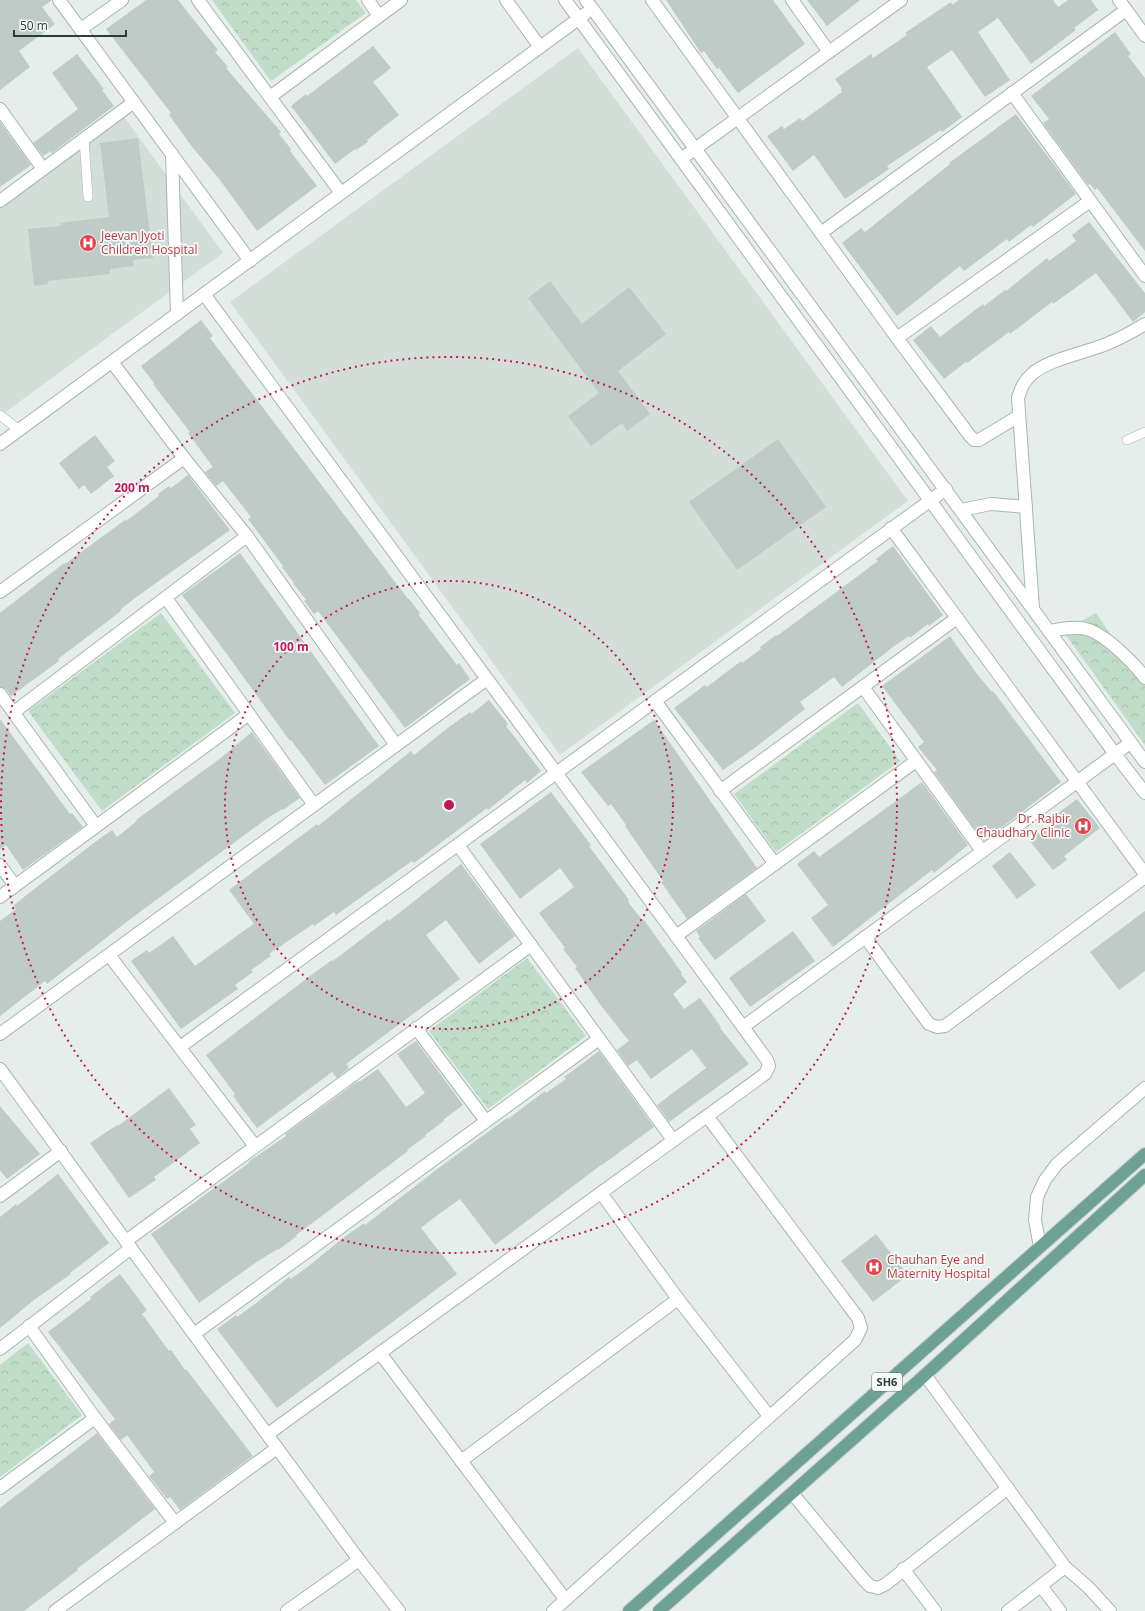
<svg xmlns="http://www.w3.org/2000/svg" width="1145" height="1611" viewBox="0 0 1145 1611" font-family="'Open Sans',sans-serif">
	<defs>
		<pattern id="park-crowns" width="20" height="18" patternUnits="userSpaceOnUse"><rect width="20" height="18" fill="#c0ddc8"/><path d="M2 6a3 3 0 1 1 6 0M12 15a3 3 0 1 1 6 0" fill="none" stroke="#a5bfad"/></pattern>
	</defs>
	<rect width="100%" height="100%" fill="#e5eeea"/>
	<g fill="#d4ded9">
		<path d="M578 48 908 501 560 755 230 302Z"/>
		<path d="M122 114 223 253 0 416V204Z"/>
	</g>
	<g fill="url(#park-crowns)">
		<path d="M212 0H356L366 13 271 81Z"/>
		<path d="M161 613 235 713 102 811 28 711Z"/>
		<path d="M1096 613 1145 684V745L1063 631Z"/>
		<path d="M858 703 900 761 776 852 734 794Z"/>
		<path d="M527 958 586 1036 488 1109 429 1031Z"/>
		<path d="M28 1343 82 1415 0 1477V1365Z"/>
	</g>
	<g fill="#becbc6">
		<path d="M0 0H52L42 7 55 24 19 51 30 67 0 90Z"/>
		<path d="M146 0H178L218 50 215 52 228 67 226 68 281 132 279 134 291 149 290 151 317 186 257 231 220 180 193 148 169 115 171 113 106 29Z"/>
		<path d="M666 0H773L805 44 738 93 719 68 717 69 704 51 701 53Z"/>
		<path d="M807 0H860L827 26Z"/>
		<path d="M959 0H1053L1058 7 1068 0H1091L1098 10 1074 28 1076 30 1031 64 998 18 978 32 1010 80 985 97 952 50 927 67 962 117 942 132 941 130 887 166 889 169 845 199 814 155 793 171 767 136 782 126 784 129 800 118 802 121 842 92 840 90 842 89 835 79 871 54 873 58 907 35 905 33 927 18 951 2 952 5Z"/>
		<path d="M1115 32 1131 54 1128 56 1145 78V251L1097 188 1095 190 1090 184 1088 185 1043 123 1049 119 1031 96Z"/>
		<path d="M373 46 391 68 373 82 399 115 367 140 368 142 356 150 355 149 335 164 291 106 306 94 307 96Z"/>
		<path d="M77 54 104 89 102 90 114 106 52 153 50 151 43 156 33 143 78 109 52 73Z"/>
		<path d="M1016 114 1076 194 1033 227 1031 225 1009 242 1007 239 964 271 960 266 897 316 842 243 861 228 865 232 950 164 949 163Z"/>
		<path d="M0 122 31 165 0 187Z"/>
		<path d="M138 138 153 258 133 260 134 266 110 269V274L48 281V284L34 286 28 229 61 226 60 223 109 217 100 143Z"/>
		<path d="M1089 222 1145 293V312L1133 322 1096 273 1053 304 1052 302 1010 334 1009 332 967 363 966 362 944 379 913 340 931 326 940 337 983 304 984 306 1005 290 1006 291 1047 258 1049 261 1076 241 1072 235Z"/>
		<path d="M550 281 582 324 629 287 666 334 618 371 650 414 627 431 622 423 591 446 568 416 599 393 528 298Z"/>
		<path d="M201 320 213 336 210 338 408 599H409L420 613 418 614 457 665 459 663 470 679 405 728 318 611 314 614 304 601 306 600 293 583H294L282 567 283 566 248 519 251 517 223 481 216 486 205 472 213 467 188 433 190 432 153 384 154 383 141 366Z"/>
		<path d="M95 435 115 461 107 467 114 476 91 494 84 485 79 489 59 463Z"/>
		<path d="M778 439 826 507 737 570 689 502Z"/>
		<path d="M188 475 230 530 135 598 120 610 121 611 58 659 59 661 11 696 6 689 0 687V613L64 563 65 564 125 520 126 521 159 496 158 494 169 486 171 488Z"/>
		<path d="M893 546 943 615 929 626 928 624 910 638 909 636 893 647 842 687 834 677 800 702 805 709 756 747 723 770 674 708 705 685 707 687 741 661 742 663 761 649 760 647 776 635 777 636 878 561 876 559Z"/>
		<path d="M240 553 379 746 325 785 291 740 290 741 215 638 182 595Z"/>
		<path d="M950 636 977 674 992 692 993 691 1061 782 988 838 984 833 980 836 934 772 937 770 918 747 924 742 882 686Z"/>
		<path d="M489 700 508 724 506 726 541 771 527 783 525 780 488 810 487 808 414 863 412 861 336 915 334 912 314 926 313 924 269 954 271 956 251 970 253 972 235 985 238 989 181 1029 131 961 147 950 149 953 173 936 195 966 252 925 254 924 229 890 317 824 318 826 411 751 414 755 449 727 470 712 471 714Z"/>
		<path d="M0 719 70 814 72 813 83 827 23 870 6 845 0 849Z"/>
		<path d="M654 720 757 868 687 919 661 882 663 881 625 826 626 825 611 804 608 806 581 772Z"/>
		<path d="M252 732 300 798 283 810 282 809 265 820 129 920 47 984 45 981 0 1016V921L16 909 13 906 29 893 95 842 112 830 117 837 137 821 136 820 218 760Z"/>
		<path d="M922 782 968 845 934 873 932 870 833 947 811 918 828 905 797 864 814 851 819 857Z"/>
		<path d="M551 792 591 845 589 846 629 900 628 902 643 921 644 920 682 973 681 974 687 982 673 994 684 1009 700 998 721 1027 720 1028 749 1064 669 1122 657 1105 706 1068 692 1049 651 1079 637 1060 628 1066 617 1050 629 1041 602 1007 575 968 577 967 563 949 565 948 539 913 574 887 560 868 520 899 480 844Z"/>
		<path d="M1077 799 1100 828 1064 856 1067 860 1053 870 1029 840 1049 825 1046 822Z"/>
		<path d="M1010 852 1036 885 1017 899 992 866Z"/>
		<path d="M461 864 515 936 479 964 446 920 426 935 460 979 346 1064 349 1068 337 1078 332 1072 257 1128 233 1096 235 1094 206 1055 314 973 332 960 333 961 388 919 389 921Z"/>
		<path d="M746 894 766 921 715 960 698 938 700 937 696 931Z"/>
		<path d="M1145 911V971L1119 990 1090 952Z"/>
		<path d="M793 931 815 961 750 1007 729 978Z"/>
		<path d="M416 1041 463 1105 443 1120 444 1121 425 1135 426 1136 407 1150 408 1151 315 1221 296 1235 297 1236 278 1250V1249L258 1261 199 1303 151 1234 231 1176 249 1163 248 1162 286 1136 285 1134 358 1081 359 1082 378 1069 406 1107 425 1093 397 1054Z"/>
		<path d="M599 1051 654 1127 602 1165H601L495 1245 460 1199 432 1219 421 1228 457 1274 277 1408 217 1329 236 1315 237 1317 255 1304 289 1277 291 1279 310 1265 343 1238 364 1223 365 1225 436 1170 507 1118 508 1119 545 1091 546 1093 566 1079 564 1077Z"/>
		<path d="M169 1088 196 1125 190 1129 200 1143 154 1177 156 1180 129 1198 90 1143 117 1125 118 1126Z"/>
		<path d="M0 1106 40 1154 7 1179 0 1170Z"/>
		<path d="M58 1174 109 1243 70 1273 71 1274 34 1300 0 1328V1217L16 1204 17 1206Z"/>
		<path d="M876 1234 908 1275 873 1302 841 1261Z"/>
		<path d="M120 1274 147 1310 142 1314 169 1351 171 1350 185 1370 186 1369 253 1456 180 1510 170 1497 167 1499 149 1476 154 1472 127 1435 121 1440 109 1424 115 1419 48 1332 91 1299 90 1297Z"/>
		<path d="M97 1433 155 1509 77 1569 78 1570 24 1611H0V1508Z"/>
	</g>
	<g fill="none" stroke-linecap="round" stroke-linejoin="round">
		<g stroke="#a8b6b1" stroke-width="10">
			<g id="service">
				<path d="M84 139 88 197"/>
				<path d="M0 415 19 430"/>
				<path d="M1127 440 1145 432"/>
			</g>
		</g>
		<g stroke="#a8b6b1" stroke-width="14">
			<g id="minor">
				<path d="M59 0 250 261"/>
				<path d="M198 0 341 193"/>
				<path d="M368 0 379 16"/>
				<path d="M506 0 540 47"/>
				<path d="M652 0 897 338 970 436 974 440H979L1019 416"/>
				<path d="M792 0 829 52"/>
				<path d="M81 29 122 0"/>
				<path d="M1012 93 1145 276"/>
				<path d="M270 97 401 0"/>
				<path d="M0 109 43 169"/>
				<path d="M172 154 177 314"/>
				<path d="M681 159 901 0"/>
				<path d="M0 201 134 102"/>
				<path d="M821 233 1126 10"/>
				<path d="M204 294 743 1027 767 1060 769 1066 765 1074 268 1434"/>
				<path d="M897 338 1090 201"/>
				<path d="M112 362 184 458 247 536 396 745"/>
				<path d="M961 510 991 504 1026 507"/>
				<path d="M891 528 1145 874"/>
				<path d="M0 592 184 458"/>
				<path d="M166 598 314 805"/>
				<path d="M1033 608 1018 398C1021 389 1023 382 1031 375 1046 360 1084 353 1104 345 1119 339 1132 332 1145 324"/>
				<path d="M1049 631C1061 629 1075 626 1086 629 1104 633 1134 663 1145 678"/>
				<path d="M863 687 982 851"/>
				<path d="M0 694 96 826"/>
				<path d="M655 701 775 864"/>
				<path d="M14 712 247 536"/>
				<path d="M720 791 957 618"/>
				<path d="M458 845 673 1140"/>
				<path d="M0 865 15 886"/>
				<path d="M0 897 249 714"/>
				<path d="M676 936 916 761"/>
				<path d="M865 937 929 1024 937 1027 945 1026 1145 877"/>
				<path d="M109 955 255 1146"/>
				<path d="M743 1027 1130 743"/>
				<path d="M416 1028 486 1121"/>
				<path d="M0 1034 487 679"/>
				<path d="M180 1047 946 489"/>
				<path d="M601 1193 678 1299 769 1416"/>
				<path d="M0 1196 61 1151"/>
				<path d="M126 1241 531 945"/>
				<path d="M1040 1247 1035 1220 1037 1197 1045 1180 1057 1164 1145 1088"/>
				<path d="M29 1326 95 1418 175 1523"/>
				<path d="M194 1334 599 1039"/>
				<path d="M0 1349 131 1248"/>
				<path d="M380 1353 565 1599"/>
				<path d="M925 1375 1065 1567 1088 1587 1110 1611"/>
				<path d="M461 1461 678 1299"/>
				<path d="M0 1488 95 1418"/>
				<path d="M792 1493 864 1580 870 1586 878 1588 886 1584 1008 1488"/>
				<path d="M903 1569 935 1611"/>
				<path d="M1041 1586 1060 1611"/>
				<path d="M55 1611 277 1448"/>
				<path d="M287 1611 359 1560"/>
				<path d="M553 1611 855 1340 861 1328 858 1318 707 1116"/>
				<path d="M1008 1611 1065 1567"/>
			</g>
		</g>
		<g stroke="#a8b6b1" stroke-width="14">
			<g id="tertiary">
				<path d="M565 0 1115 754 1145 793"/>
				<path d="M586 0 1145 762"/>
				<path d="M1119 0 1145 36"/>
				<path d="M0 444 585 14"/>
				<path d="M0 1069 359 1560 399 1611"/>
			</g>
		</g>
		<g stroke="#c2c9c7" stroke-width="14">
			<g id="primary">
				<path d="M629 1611 1145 1154"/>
				<path d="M659 1611 925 1375 1145 1175"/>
			</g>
		</g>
		<use href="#service" stroke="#fff" stroke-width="9"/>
		<use href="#minor" stroke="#fff" stroke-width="12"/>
		<use href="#tertiary" stroke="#fff" stroke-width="12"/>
		<use href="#primary" stroke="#6ca194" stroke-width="12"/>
	</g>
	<g fill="none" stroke="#c2185b" stroke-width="2" stroke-dasharray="2 4">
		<circle cx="449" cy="805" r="224"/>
		<circle cx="449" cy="805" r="448"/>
	</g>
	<defs>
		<g id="hospital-disc" transform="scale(0.9)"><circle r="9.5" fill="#e0444e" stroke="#f6faf8"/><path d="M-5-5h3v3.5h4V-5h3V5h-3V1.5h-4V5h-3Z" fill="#fff"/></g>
	</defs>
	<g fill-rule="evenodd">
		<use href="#hospital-disc" x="88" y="243"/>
		<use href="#hospital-disc" x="1083" y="826"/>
		<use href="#hospital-disc" x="874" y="1267"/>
	</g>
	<g text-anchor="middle" stroke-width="3.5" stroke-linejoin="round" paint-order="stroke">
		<rect fill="#f6faf8" stroke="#647772" stroke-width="1" x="872" y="1373" width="30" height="18" rx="3"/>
		<g font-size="11" font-weight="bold" fill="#253f38">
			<text x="887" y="1386">SH6</text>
		</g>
		<g font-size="12" fill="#be3a42" stroke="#f6faf8" text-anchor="start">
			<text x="101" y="240">Jeevan Jyoti<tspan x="101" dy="14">Children Hospital</tspan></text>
			<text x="1070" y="823" text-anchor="end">Dr. Rajbir<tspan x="1070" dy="14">Chaudhary Clinic</tspan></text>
			<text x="887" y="1264">Chauhan Eye and<tspan x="887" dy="14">Maternity Hospital</tspan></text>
		</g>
	</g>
	<circle cx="449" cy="805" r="6" fill="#c2185b" stroke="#f6faf8" stroke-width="2"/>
	<g font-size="12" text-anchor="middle" font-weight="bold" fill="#c2185b" stroke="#f6faf8" stroke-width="3.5" stroke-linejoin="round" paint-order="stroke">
		<text x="132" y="492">200 m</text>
		<text x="291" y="651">100 m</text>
	</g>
	<path d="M14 30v6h112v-6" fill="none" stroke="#253f38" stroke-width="2"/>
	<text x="20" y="30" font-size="12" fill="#253f38" stroke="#f6faf8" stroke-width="3" paint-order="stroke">50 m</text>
</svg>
